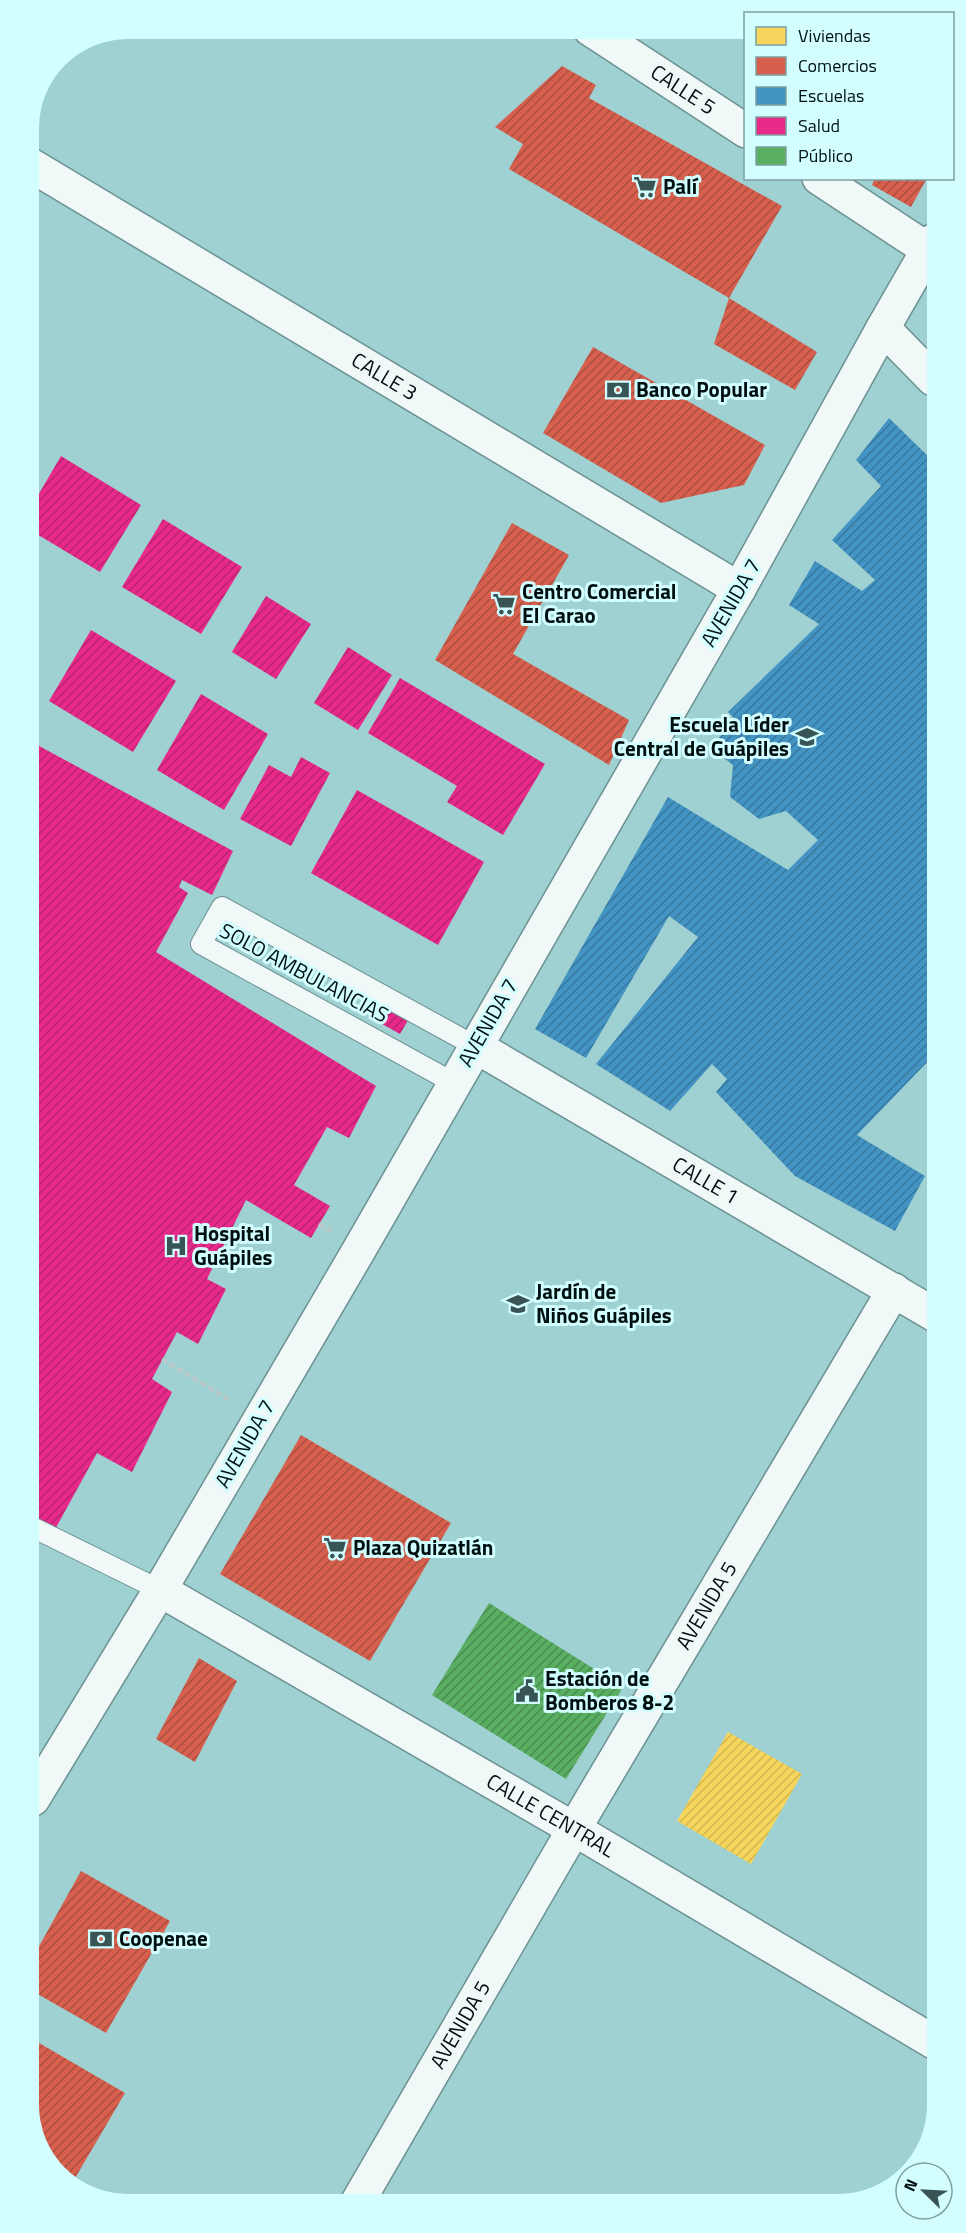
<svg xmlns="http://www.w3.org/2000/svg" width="966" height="2233" viewBox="0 0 966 2233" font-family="'Titillium Web',sans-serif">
	<defs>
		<pattern id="homes-hatch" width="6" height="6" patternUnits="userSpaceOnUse" patternTransform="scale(1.5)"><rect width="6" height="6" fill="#f6d55c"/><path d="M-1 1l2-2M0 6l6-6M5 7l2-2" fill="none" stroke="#d1b64f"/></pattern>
		<pattern id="shops-hatch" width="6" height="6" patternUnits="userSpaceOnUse" patternTransform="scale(1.5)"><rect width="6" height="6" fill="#d6604d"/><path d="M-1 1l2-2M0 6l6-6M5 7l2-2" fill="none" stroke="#ab4e3f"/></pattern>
		<pattern id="schools-hatch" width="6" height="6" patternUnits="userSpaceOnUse" patternTransform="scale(1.5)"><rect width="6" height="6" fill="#4393c3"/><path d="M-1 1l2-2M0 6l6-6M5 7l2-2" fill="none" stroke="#36779d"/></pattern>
		<pattern id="health-hatch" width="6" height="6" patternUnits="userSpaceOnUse" patternTransform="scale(1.5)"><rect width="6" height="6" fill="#e7298a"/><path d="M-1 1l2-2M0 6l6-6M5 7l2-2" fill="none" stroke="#b9226f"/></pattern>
		<pattern id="public-hatch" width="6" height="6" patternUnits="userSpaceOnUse" patternTransform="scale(1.5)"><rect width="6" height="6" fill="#5aae61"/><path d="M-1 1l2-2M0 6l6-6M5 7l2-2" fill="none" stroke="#488c4f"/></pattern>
	</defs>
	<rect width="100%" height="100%" fill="#9fd1d2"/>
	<path fill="url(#homes-hatch)" d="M728 1732 802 1774 751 1864 677 1821Z"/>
	<g fill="url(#shops-hatch)">
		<path d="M562 66 596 85 589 98 782 206 729 298 509 169 523 144 495 127Z"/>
		<path d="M875 178H927L911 207 872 185Z"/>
		<path d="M729 298 817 352 795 390 714 344Z"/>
		<path d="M593 347 765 445 744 485 661 503 543 433Z"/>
		<path d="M512 523 569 555 513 654 629 720 609 765 435 660Z"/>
		<path d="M301 1435 451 1523 370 1661 220 1574Z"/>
		<path d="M199 1658 237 1681 195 1762 156 1739Z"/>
		<path d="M81 1871 170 1921 106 2033 34 1992 33 1957Z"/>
		<path d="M34 2040 125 2093 71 2185 67 2184 34 2137Z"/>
	</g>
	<path fill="url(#schools-hatch)" d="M889 418 933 461 935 1054 857 1135 925 1176 895 1231 795 1176 716 1092 727 1079 712 1064 670 1111 596 1064 698 937 669 916 586 1058 535 1029 668 797 788 870 818 840 786 811 759 819 730 797 733 765 710 747 736 720 728 712 819 624 789 605 815 561 862 591 875 580 832 540 881 486 856 460Z"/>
	<g fill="url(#health-hatch)">
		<path d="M61 456 141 505 100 572 30 530V509Z"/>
		<path d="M163 519 242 567 201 634 122 587Z"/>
		<path d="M266 596 311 624 276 679 232 652Z"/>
		<path d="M91 630 176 681 133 752 49 701Z"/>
		<path d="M348 647 392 675 358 730 314 703Z"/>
		<path d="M400 678 545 764 503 835 447 802 457 786 368 733Z"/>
		<path d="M201 694 268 734 224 810 157 770Z"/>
		<path d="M30 741 233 851 212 895 182 880 179 887 188 893 156 952 376 1086 349 1138 327 1127 294 1185 330 1206 311 1238 246 1200 207 1279 226 1289 198 1344 177 1332 152 1379 172 1392 132 1472 97 1453 53 1533 32 1520Z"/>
		<path d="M301 757 330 773 291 846 240 819 269 765 291 777Z"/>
		<path d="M357 790 484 862 438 945 311 873Z"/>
		<path d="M385 1002 410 1017 400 1034 375 1020Z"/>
	</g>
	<path fill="url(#public-hatch)" d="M489 1603 623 1687 566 1779 432 1695Z"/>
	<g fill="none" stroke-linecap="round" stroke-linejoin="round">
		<g stroke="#6c9192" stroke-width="22">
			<g id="lane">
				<path d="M454 1083 201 944 222 907 475 1046"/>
				<path d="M32 1527 160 1590"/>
			</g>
		</g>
		<g stroke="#6c9192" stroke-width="36">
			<g id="street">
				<path id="s1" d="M590 29 746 131"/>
				<path id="s2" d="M29 164 739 589"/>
				<path d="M819 178 927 249"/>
				<path d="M883 328 933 379"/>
				<path d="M33 1799 160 1590"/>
				<path id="s3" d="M357 2203 574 1829 894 1290"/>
			</g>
		</g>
		<g stroke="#6c9192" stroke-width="36">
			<g id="secondary">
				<path id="s4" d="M933 241 883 328 739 589 359 1250 160 1590 574 1829 937 2044"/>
				<path id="s5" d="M475 1046 935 1315"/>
			</g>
		</g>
		<g stroke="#bbc9ca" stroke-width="4" stroke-dasharray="6 3" stroke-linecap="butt">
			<path d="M319 1224 331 1231"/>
			<path d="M162 1359 231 1401"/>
		</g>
		<use href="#lane" stroke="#f1f8f8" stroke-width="20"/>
		<use href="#street" stroke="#f1f8f8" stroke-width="33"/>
		<use href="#secondary" stroke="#f1f8f8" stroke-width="33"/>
	</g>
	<defs>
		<g id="supermarket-bare" transform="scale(1.8)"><path d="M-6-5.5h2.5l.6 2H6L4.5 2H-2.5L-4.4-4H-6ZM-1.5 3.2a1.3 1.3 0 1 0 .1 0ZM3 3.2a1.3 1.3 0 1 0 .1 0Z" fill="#385455" stroke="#d3feff" stroke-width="2.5" paint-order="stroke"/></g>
		<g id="bank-bare" transform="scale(1.8)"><path d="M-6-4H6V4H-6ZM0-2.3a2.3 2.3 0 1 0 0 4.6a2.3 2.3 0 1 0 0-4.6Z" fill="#385455" stroke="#d3feff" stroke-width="2.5" paint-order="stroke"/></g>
		<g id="school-bare" transform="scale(1.8)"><path d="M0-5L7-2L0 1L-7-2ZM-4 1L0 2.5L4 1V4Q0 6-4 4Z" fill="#385455" stroke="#d3feff" stroke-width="2.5" paint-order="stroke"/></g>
		<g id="hospital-bare" transform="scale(1.8)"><path d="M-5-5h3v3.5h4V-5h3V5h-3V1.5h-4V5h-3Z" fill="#385455" stroke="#d3feff" stroke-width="2.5" paint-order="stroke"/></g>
		<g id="civic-bare" transform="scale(1.8)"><path d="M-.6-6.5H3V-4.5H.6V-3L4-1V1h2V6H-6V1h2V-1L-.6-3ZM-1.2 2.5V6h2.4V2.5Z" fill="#385455" stroke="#d3feff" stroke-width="2.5" paint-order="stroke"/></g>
	</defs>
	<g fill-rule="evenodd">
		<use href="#supermarket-bare" x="645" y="187"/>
		<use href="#bank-bare" x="618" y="390"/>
		<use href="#supermarket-bare" x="504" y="604"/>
		<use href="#school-bare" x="807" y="737"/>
		<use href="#hospital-bare" x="176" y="1246"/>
		<use href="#school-bare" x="518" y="1304"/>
		<use href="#supermarket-bare" x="335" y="1548"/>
		<use href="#civic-bare" x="527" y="1691"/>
		<use href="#bank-bare" x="101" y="1939"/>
	</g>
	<g text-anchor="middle" stroke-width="6" stroke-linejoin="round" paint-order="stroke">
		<g font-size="21" fill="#001011" stroke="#d3feff">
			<text dy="7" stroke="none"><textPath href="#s1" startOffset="111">CALLE 5</textPath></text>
			<text dy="7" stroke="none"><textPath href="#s2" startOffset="414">CALLE 3</textPath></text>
			<text transform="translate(731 603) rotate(-60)" y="7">AVENIDA 7</text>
			<text transform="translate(304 973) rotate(28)" y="7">SOLO AMBULANCIAS</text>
			<text transform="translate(488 1023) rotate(-60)" y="7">AVENIDA 7</text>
			<text dy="7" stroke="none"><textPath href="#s5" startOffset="267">CALLE 1</textPath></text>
			<text transform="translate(245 1444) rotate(-60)" y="7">AVENIDA 7</text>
			<text dy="7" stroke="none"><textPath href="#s3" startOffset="692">AVENIDA 5</textPath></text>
			<text dy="7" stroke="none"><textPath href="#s4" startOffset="2006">CALLE CENTRAL</textPath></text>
			<text dy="7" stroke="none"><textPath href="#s3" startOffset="206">AVENIDA 5</textPath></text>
		</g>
		<g font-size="21" font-weight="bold" fill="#001011" stroke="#d3feff" text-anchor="start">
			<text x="663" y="194">Palí</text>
			<text x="636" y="397">Banco Popular</text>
			<text x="522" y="599">Centro Comercial<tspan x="522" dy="24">El Carao</tspan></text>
			<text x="789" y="732" text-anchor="end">Escuela Líder<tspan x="789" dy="24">Central de Guápiles</tspan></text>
			<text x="194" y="1241">Hospital<tspan x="194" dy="24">Guápiles</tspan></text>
			<text x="536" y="1299">Jardín de<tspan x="536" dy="24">Niños Guápiles</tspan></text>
			<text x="353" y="1555">Plaza Quizatlán</text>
			<text x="545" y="1686">Estación de<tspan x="545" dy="24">Bomberos 8-2</tspan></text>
			<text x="119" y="1946">Coopenae</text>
		</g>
	</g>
	<path d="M0 0H966V2233H0ZM128 39H838A89 89 0 0 1 927 128V2105A89 89 0 0 1 838 2194H128A89 89 0 0 1 39 2105V128A89 89 0 0 1 128 39Z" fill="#d3feff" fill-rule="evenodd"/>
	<rect x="744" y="12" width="210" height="168" fill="#d3feff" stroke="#7f9fa0" stroke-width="1.5"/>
	<rect x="756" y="27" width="30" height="18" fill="#f6d55c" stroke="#7f9fa0" stroke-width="1.5"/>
	<text x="798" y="42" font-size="18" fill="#001011">Viviendas</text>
	<rect x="756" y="57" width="30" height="18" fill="#d6604d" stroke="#7f9fa0" stroke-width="1.5"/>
	<text x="798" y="72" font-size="18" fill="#001011">Comercios</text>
	<rect x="756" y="87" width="30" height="18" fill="#4393c3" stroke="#7f9fa0" stroke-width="1.5"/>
	<text x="798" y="102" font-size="18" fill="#001011">Escuelas</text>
	<rect x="756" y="117" width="30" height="18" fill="#e7298a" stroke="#7f9fa0" stroke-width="1.5"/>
	<text x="798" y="132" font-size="18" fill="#001011">Salud</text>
	<rect x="756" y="147" width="30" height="18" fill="#5aae61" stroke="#7f9fa0" stroke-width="1.5"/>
	<text x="798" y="162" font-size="18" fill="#001011">Público</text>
	<g transform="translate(924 2191) rotate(294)"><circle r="28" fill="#d3feff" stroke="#7f9fa0" stroke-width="1.5"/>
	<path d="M0-4.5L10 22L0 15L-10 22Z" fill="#385455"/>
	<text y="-9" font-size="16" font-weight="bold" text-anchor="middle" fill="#001011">N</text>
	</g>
</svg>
